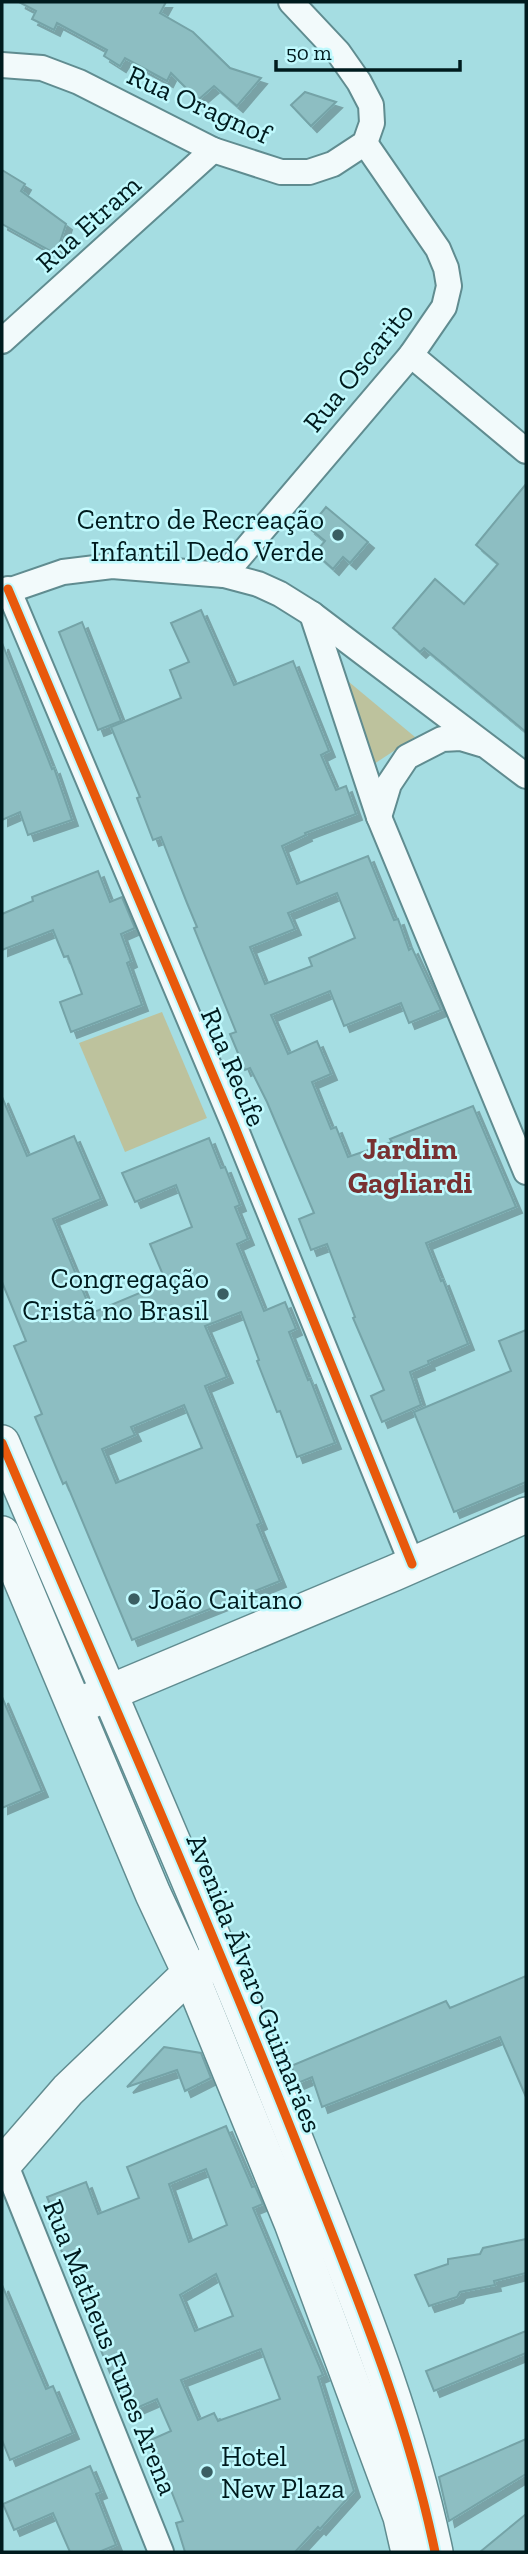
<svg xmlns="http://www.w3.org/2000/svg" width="528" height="2554" viewBox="0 0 528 2554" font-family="'Zilla Slab',serif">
	<defs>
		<filter id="shadow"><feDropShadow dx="6" dy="6" stdDeviation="0" flood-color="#0004"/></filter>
	</defs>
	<rect width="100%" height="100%" fill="#a5dde2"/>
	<g fill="#bdc29d">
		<path d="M337 672 415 737 371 766Z"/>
		<path d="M162 1012 207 1118 125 1152 79 1043Z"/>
	</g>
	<g fill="#8dbec2" stroke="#74a3a7" stroke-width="2" fill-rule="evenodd" filter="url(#shadow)">
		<path d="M19 2H166L160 13 193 32 230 68 261 78 237 106 214 86 198 100 171 73 167 81 125 58 120 66 104 56 107 50 57 23 54 30 32 19 36 11Z"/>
		<path d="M305 92 336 102 311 126 291 105Z"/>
		<path d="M2 170 25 184 21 191 66 224 56 254 2 224Z"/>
		<path d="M526 484V732L424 648 420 652 393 628 435 579 464 604 498 564 476 545Z"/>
		<path d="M326 507 368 542 350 563 343 557 333 569 315 553 325 541 309 528Z"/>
		<path d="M201 610 234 685 293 661 329 751 321 755 336 790 346 786 356 814 305 833 306 835 282 846 297 884 368 856 394 920 398 919 409 950 412 948 441 1010 409 1023 401 1003 344 1026 330 991 271 1015 288 1054 317 1041 331 1074 312 1082 331 1129 336 1127 348 1157 392 1142 390 1139 473 1106 516 1207 426 1243 441 1281 443 1280 468 1344 428 1361 429 1364 410 1372 421 1405 382 1422 371 1396 384 1390 353 1318 355 1317 327 1244 311 1250 299 1219 314 1213 267 1102 250 1068 245 1070 230 1034 236 1032 194 928 197 927 187 903 161 837 153 840 137 798 140 797 111 727 181 698 170 670 189 662 171 623ZM337 893 355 938 309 958 312 966 265 984 250 947 295 929 288 913Z"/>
		<path d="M82 622 121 721 98 730 59 632Z"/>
		<path d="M2 643 52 769 54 768 72 820 28 835 20 812 2 820Z"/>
		<path d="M98 871 110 902 122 897 135 928 121 934 131 961 127 963 142 1005 71 1032 60 1002 82 994 68 956 64 957 53 930 2 950V914L33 901 32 897Z"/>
		<path d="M2 1097 27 1156 74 1136 101 1199 53 1219 92 1313 166 1282 150 1244 192 1227 176 1185 135 1202 122 1173 209 1138 221 1168 225 1167 240 1205 235 1207 248 1239 237 1244 264 1311 285 1302 296 1329 289 1332 308 1380 310 1379 335 1443 297 1457 280 1411 277 1412 257 1361 259 1360 241 1312 205 1326 227 1377 205 1386 261 1523 257 1525 280 1581 132 1640 66 1482 63 1484 35 1417 42 1414 14 1346 26 1341 2 1282ZM184 1405 202 1448 116 1483 102 1449 135 1435 131 1427Z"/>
		<path d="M526 1330V1482L454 1512 414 1412 511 1371 499 1341Z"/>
		<path d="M2 1697 42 1791 2 1808Z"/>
		<path d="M526 1976V2097L500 2037 322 2107 312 2077 298 2083 291 2066 446 2001 450 2008Z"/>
		<path d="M164 2047 201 2053 211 2078 185 2091 177 2070 127 2087Z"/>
		<path d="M226 2126 252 2187 255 2186 263 2204 253 2208 323 2375 318 2377 354 2491 320 2529 318 2527 295 2552H185L176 2523 183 2521 163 2470 159 2472 146 2442 171 2431 157 2399 132 2410 126 2396 120 2398 54 2232 60 2229 47 2197 86 2182 98 2214 139 2198 127 2167ZM206 2169 227 2225 189 2242 169 2184ZM216 2274 233 2316 195 2331 180 2295ZM261 2349 280 2399 218 2421 214 2413 198 2420 181 2380Z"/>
		<path d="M526 2239V2273L494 2281 495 2285 460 2292 457 2297 429 2306 415 2275 448 2264V2259L480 2254 483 2248Z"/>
		<path d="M2 2285 46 2389 53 2386 73 2433 10 2460 2 2440Z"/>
		<path d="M526 2331V2353L434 2391 426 2371Z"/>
		<path d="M526 2439V2474L449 2521 439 2477Z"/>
		<path d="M90 2466 101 2492 96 2494 116 2545 99 2552H70L53 2513 14 2530 3 2504Z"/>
		<path d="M526 2514V2552H480Z"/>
	</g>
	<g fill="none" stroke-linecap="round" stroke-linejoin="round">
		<g stroke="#608c90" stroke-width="28">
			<g id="street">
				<path d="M2 65 42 68 79 82 213 150 281 172H309L333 164 365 143 372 123 371 105 359 82 338 52 291 2"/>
				<path d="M2 341 213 150"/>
				<path d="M411 355 526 451"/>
				<path d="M224 575 411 355 444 307 449 286 446 268 438 249 365 143"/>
				<path d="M8 589 234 1125 412 1564"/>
				<path d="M2 593 63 572 112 566 224 575 258 584 280 594 312 614 526 776"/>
				<path d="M312 614 379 817 526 1172"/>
				<path d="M379 817 389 784 407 757 442 739 461 738 481 744"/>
				<path d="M5 2163 161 2552"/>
			</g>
		</g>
		<g stroke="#608c90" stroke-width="38">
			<g id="secondary">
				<path d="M2 1443C101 1676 204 1908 297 2144 349 2278 406 2411 435 2552"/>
				<path d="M2 1534 153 1894 190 1973 292 2223 401 2517 409 2552"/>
				<path d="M87 1702 394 1573 526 1515"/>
				<path d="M2 2166 68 2090 190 1973 209 1965"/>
			</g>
		</g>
		<use href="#street" stroke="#f2fafb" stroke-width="24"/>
		<use href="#secondary" stroke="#f2fafb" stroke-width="35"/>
		<g stroke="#c0f9fd" stroke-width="13">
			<g id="cycleway">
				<path d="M8 589 234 1125 412 1564"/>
				<path d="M2 1443C101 1676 204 1908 297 2144 349 2278 406 2411 435 2552"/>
			</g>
		</g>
		<use href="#cycleway" stroke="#e8590c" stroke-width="9"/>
	</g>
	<g fill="#3a5f63" stroke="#c0f9fd" stroke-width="2.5">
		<circle cx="338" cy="535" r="7"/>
		<circle cx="223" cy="1294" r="7"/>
		<circle cx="134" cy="1599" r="7"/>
		<circle cx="207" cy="2472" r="7"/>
	</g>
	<g text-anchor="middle" stroke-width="5" stroke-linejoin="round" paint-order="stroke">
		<g font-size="28" fill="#001b1e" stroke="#c0f9fd">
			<text transform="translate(199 104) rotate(24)" y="10">Rua Oragnof</text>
			<text transform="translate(88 223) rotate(-42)" y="10">Rua Etram</text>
			<text transform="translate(358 367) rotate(-51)" y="10">Rua Oscarito</text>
			<text transform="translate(234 1067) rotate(67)" y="10">Rua Recife</text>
			<text transform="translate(255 1983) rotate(68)" y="10">Avenida Álvaro Guimarães</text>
			<text transform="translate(111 2347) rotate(68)" y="10">Rua Matheus Funes Arena</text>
		</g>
		<g font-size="28" fill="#001b1e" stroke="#c0f9fd" text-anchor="end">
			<text x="324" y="529">Centro de Recreação<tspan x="324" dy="32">Infantil Dedo Verde</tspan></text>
			<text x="209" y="1288">Congregação<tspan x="209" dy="32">Cristã no Brasil</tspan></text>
			<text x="148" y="1609" text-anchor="start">João Caitano</text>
			<text x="221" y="2466" text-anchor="start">Hotel<tspan x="221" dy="32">New Plaza</tspan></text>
		</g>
		<g font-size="30" font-weight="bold" fill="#783132" stroke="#c0f9fd">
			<text x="410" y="1159">Jardim<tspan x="410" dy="34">Gagliardi</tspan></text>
		</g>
	</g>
	<rect width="528" height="2554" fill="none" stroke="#001b1e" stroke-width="7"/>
	<path d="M276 60v10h184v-10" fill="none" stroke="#001b1e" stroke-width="3.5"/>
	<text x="286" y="60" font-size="21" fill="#001b1e" stroke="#c0f9fd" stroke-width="5" paint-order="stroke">50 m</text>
</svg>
